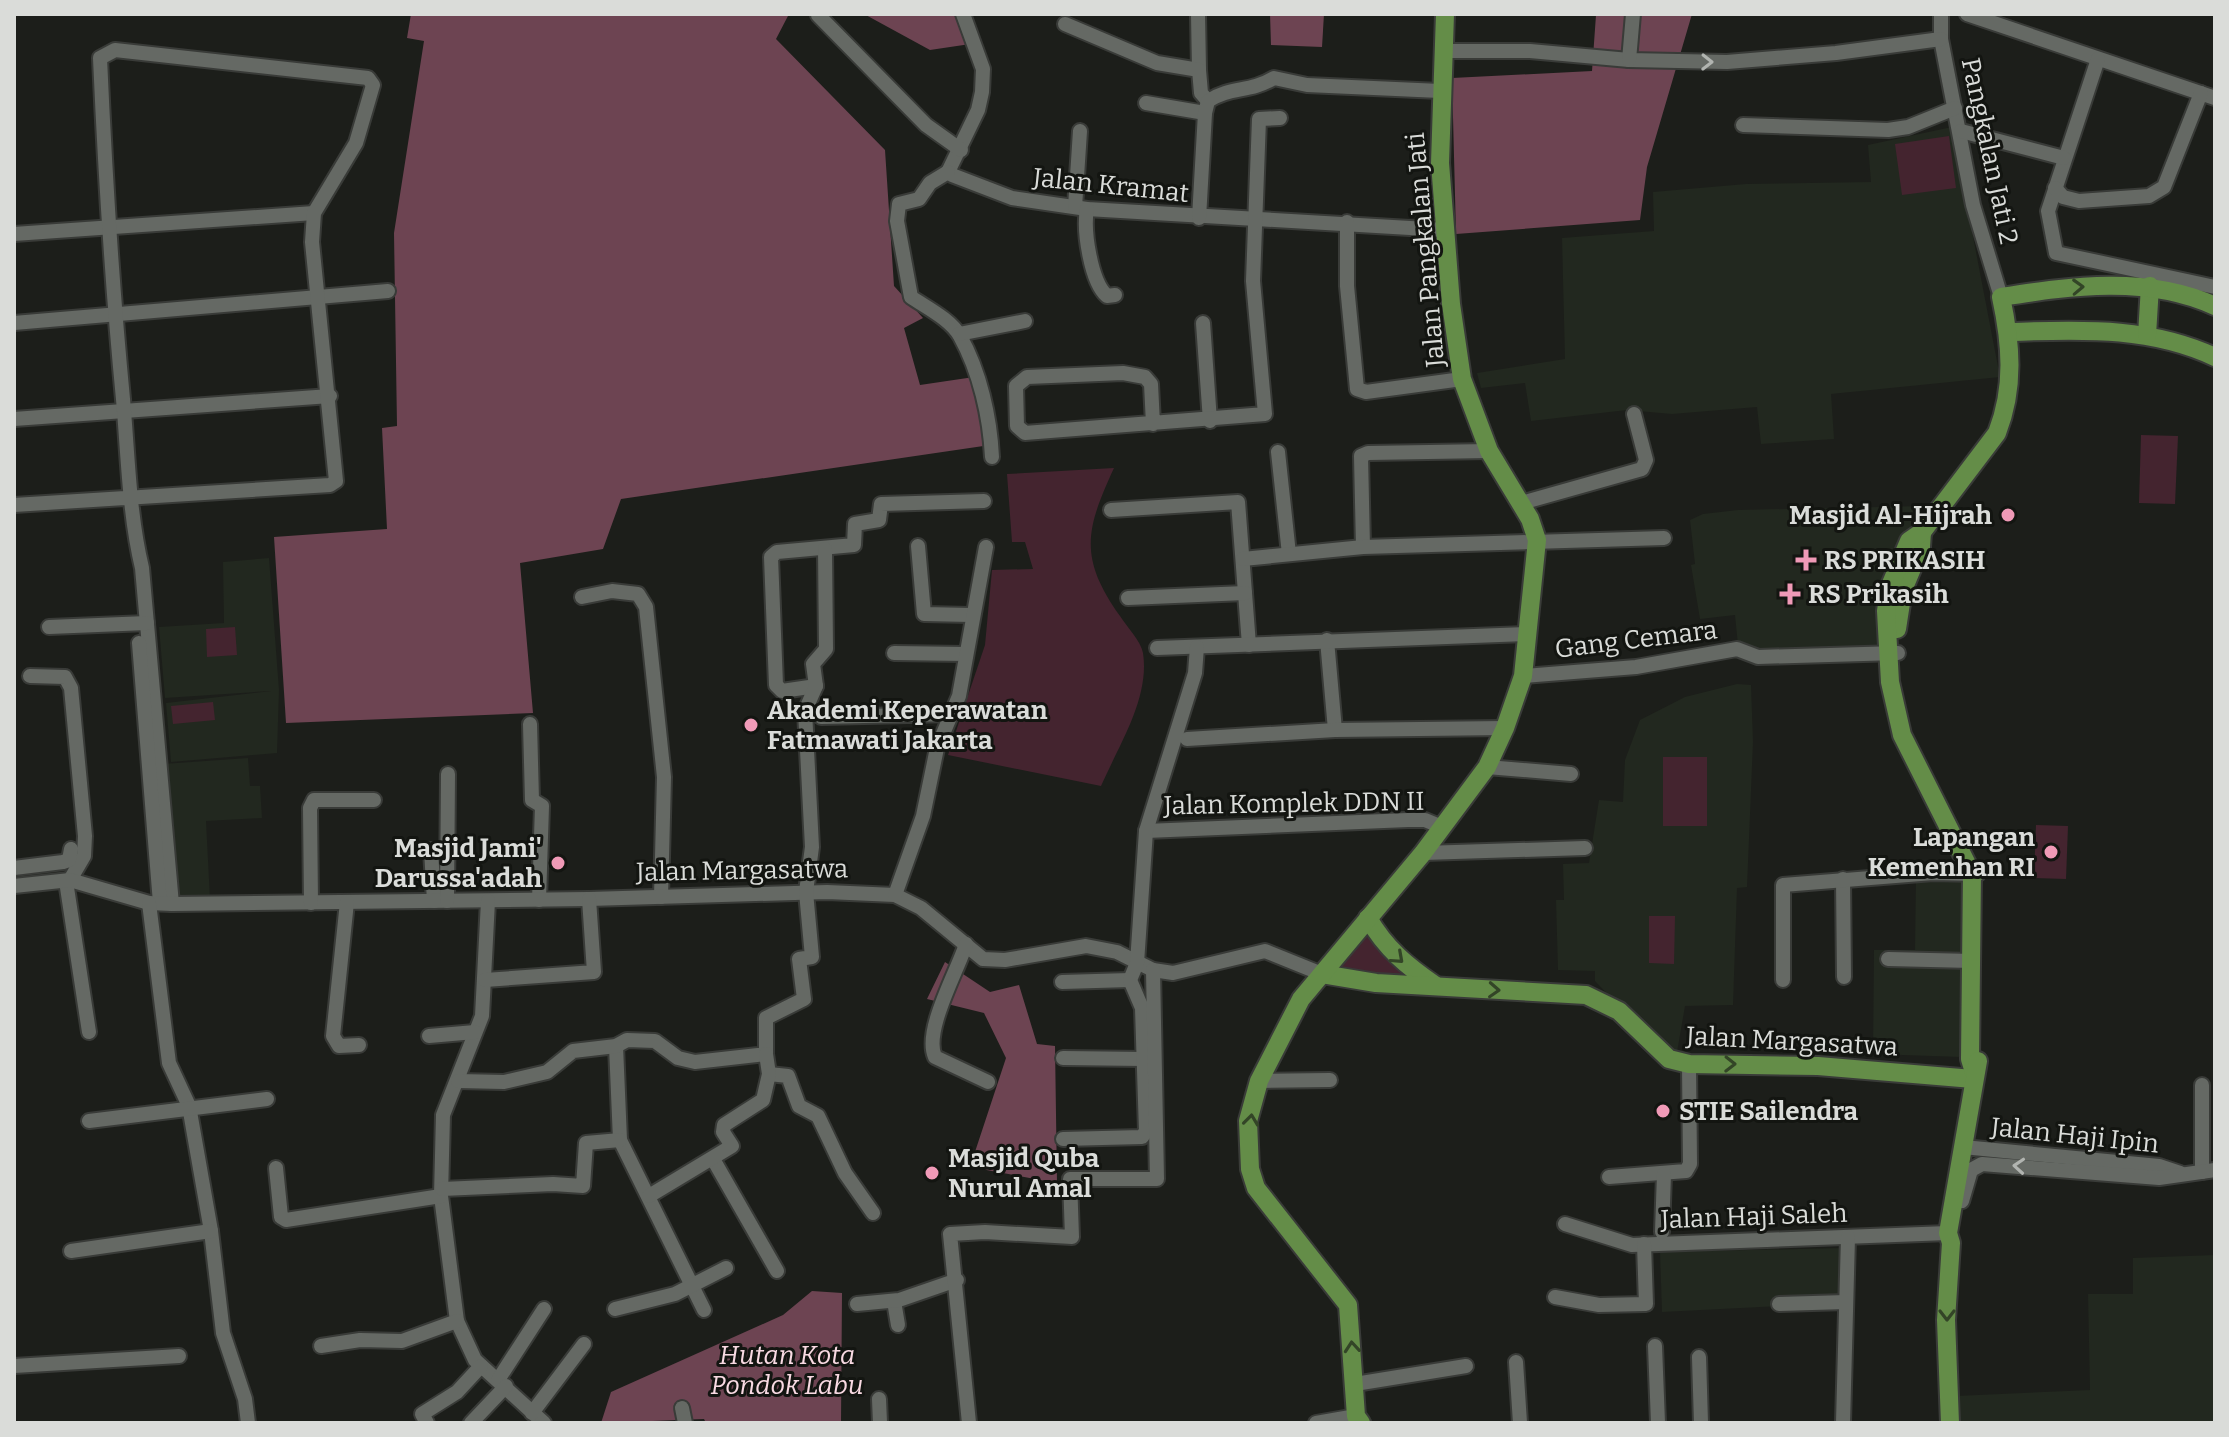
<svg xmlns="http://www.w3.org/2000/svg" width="2229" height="1437" viewBox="0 0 2229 1437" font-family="Bitter,serif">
	<rect width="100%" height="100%" fill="#1c1e1a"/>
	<g fill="#22281f">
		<path d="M1952 127 2000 377 1831 394 1834 439 1761 444 1757 407 1672 414 1627 410 1531 421 1525 383 1481 388 1477 373 1565 359 1562 238 1654 231 1653 192 1746 184 1871 182 1868 145Z"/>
		<path d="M1923 506 1903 540 1880 607 1878 653 1779 657 1738 645 1735 615 1700 619 1691 565 1695 564 1690 520 1703 514 1738 510Z"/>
		<path d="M269 558 279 690 277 753 171 762 166 703 271 691 165 698 159 627 224 623 223 562Z"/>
		<path d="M1737 684 1751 685 1753 742 1747 887 1737 888 1733 1005 1685 1006 1676 1058H1669L1595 981V971L1558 970 1556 900H1564L1563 864 1589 863 1599 800 1623 802 1625 760 1640 720 1685 697Z"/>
		<path d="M248 758 250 786H260L262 818 206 821 210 899 177 901 163 764Z"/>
		<path d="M1968 875 1961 1057 1873 1054 1874 950H1915L1916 876Z"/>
		<path d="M1842 1248 1839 1303 1662 1312 1660 1252Z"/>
		<path d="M2215 1255V1423H1957L1956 1396 2090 1390 2088 1294H2133V1258Z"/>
	</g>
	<g fill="#44242f">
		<path d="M1949 136 1956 188 1902 195 1895 144Z"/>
		<path d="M2141 435 2178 436 2175 504 2139 503Z"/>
		<path d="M1114 468C1086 529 1078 557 1120 616 1127 627 1141 641 1143 653 1150 698 1119 745 1101 786L948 755 985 645 992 570 1033 569 1025 542H1012L1007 474Z"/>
		<path d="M235 627 237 655 207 657 206 629Z"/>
		<path d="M213 702 215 720 173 724 171 706Z"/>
		<rect x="1663" y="757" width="44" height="69"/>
		<path d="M2036 825 2068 826 2066 879 2034 878Z"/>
		<path d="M1649 916H1675L1674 964 1649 963Z"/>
		<path d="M1368 932 1389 960 1413 979 1336 970Z"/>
	</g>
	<g fill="#6d4452">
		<path d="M411 14H789L776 39 885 150 894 286 923 318 904 328 920 385 974 377 997 444 621 499 603 549 520 563 533 713 286 723 274 537 387 529 382 428 397 426 394 233 424 41 407 38Z"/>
		<path d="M864 14H963L977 43 930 50Z"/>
		<path d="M1270 14H1324L1322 47 1271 45Z"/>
		<path d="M1692 14 1647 167 1640 220 1456 234 1452 78 1592 71 1596 15Z"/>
		<path d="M945 962 990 992 1019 985 1037 1044 1055 1046 1057 1183 970 1167 1006 1058 984 1013 927 999Z"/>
		<path d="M812 1291 842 1293 841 1423H706L704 1419 601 1423 611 1392 783 1315Z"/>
	</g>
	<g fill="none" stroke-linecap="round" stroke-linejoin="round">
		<g stroke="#393b38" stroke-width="18">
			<g id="minor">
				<path d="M963 14 983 69 982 92 978 110 948 172 952 175 1012 198 1087 209 1444 230"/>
				<path d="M1198 14 1199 70"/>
				<path d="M1941 14V39L1973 205 2001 297"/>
				<path d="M1967 14 2215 98"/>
				<path d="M818 15 926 125 961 150"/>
				<path d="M1065 24 1157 63 1199 70 1201 93 1208 101"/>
				<path d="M1443 51H1530L1629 60 1727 62 1836 53 1941 39"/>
				<path d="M2098 59 2048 211 2056 253 2215 287"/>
				<path d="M1629 60 1633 14"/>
				<path d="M1146 103 1205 113"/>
				<path d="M1743 125 1888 130 1908 127 1955 108"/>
				<path d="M1961 131 2064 158"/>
				<path d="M948 172 930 183 919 199 899 204 897 221 911 297C927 308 950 319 960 336 980 372 990 417 992 457"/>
				<path d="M2055 188 2063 197 2079 201 2149 196 2164 187 2201 93"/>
				<path d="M1075 207 1080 131"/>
				<path d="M1087 209C1083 231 1091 282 1107 296L1115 295"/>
				<path d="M1199 218 1205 113 1208 101C1231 86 1249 93 1274 78L1307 85 1440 91"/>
				<path d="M1347 222V286L1357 389 1366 392 1462 379"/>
				<path d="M14 234 314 213"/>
				<path d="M14 323 388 291"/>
				<path d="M1203 323 1210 421"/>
				<path d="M959 334 1025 321"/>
				<path d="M14 419 330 396"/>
				<path d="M1153 424 1151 384 1145 377 1123 373 1027 377 1016 386 1017 426 1025 433 1265 414 1253 281 1259 119 1280 118"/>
				<path d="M1278 452 1289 554"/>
				<path d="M1521 503 1642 469 1646 460 1634 414"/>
				<path d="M14 505 330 485 336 481 312 242 314 213 356 143 373 85 368 78 115 50 100 58C105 172 112 285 123 399 128 455 129 514 142 568L172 904"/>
				<path d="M1111 510 1238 502 1249 645"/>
				<path d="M918 546 924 614 971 615"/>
				<path d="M1363 547 1361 456 1368 453 1489 451"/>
				<path d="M1243 559 1363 547 1664 538"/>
				<path d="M582 597 612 591 638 594 646 607 664 777 661 897"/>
				<path d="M1128 598 1245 593"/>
				<path d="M49 627 147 623"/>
				<path d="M1327 640 1335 730"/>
				<path d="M139 643 160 903"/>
				<path d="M1157 648 1529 634"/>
				<path d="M894 653 966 654"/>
				<path d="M30 676 65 677 71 688 85 836 84 856 70 880"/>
				<path d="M1523 676 1636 667 1737 649 1758 657 1898 653"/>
				<path d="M816 686 782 691 776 685 771 557 777 552 854 545 855 524 879 520 881 504 984 501"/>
				<path d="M821 717 952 714"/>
				<path d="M530 724 532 800 542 806 539 900"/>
				<path d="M1187 739 1335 730 1505 728"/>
				<path d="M1487 767 1571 774"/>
				<path d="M1146 831 1408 820H1425L1442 827"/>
				<path d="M431 850 434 901"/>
				<path d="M1423 853 1585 848"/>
				<path d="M14 868 63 862 69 860 71 849"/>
				<path d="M1843 879 1844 977"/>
				<path d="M66 881 89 1032"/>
				<path d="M14 886 70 880 149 903 172 904 589 899 827 892 895 895 921 908 983 959 1005 960 1086 946 1117 952 1153 970 1173 973 1265 951 1322 974"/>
				<path d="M895 895 923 816 937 748 959 696 986 547"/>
				<path d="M447 901 448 774"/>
				<path d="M488 901 482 1016 443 1115 441 1196 457 1321 475 1360 544 1423"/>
				<path d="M347 902 333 1036 339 1046 359 1045"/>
				<path d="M149 903 169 1063 189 1106 211 1231 223 1333 245 1399 248 1423"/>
				<path d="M311 903 310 808 314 800H374"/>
				<path d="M966 944C958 970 923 1031 935 1057L988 1082"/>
				<path d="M1888 959 1972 961"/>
				<path d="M485 980 594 972 589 899"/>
				<path d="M1783 980V885L1933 873 1978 874"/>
				<path d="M1062 982 1130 980"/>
				<path d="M429 1036 475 1032"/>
				<path d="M616 1046 620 1140 704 1310"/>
				<path d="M1063 1058 1144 1059"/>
				<path d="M769 1074 788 1076 799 1106 818 1116 845 1173 873 1213"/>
				<path d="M458 1081 504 1082 547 1072 573 1051 616 1046 627 1040 655 1041 678 1058 695 1062 766 1054V1018L804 999 799 959 812 957 806 892 812 847 805 711 816 686 813 664 826 649 825 549"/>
				<path d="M1259 1081 1330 1080"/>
				<path d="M89 1121 267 1099"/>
				<path d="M1063 1139 1142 1137 1146 1131 1142 1008 1130 980 1137 963 1146 831 1195 673 1197 647"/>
				<path d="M1963 1147 2159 1166 2180 1173"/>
				<path d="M713 1159 777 1271"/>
				<path d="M276 1168 281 1217 286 1220 441 1196"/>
				<path d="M2202 1172V1085"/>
				<path d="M1609 1177 1686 1171 1690 1164 1689 1064"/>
				<path d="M442 1189 553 1184 583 1186 586 1143 620 1140"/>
				<path d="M649 1196 732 1146 723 1132 724 1125 763 1100 769 1074 766 1054"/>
				<path d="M1962 1201 1971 1170 1982 1164 2159 1178 2215 1170"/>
				<path d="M1565 1224 1632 1245 1948 1233"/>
				<path d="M1662 1232 1664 1174"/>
				<path d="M71 1251 211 1231"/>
				<path d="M1555 1297 1599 1305 1646 1304 1644 1244"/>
				<path d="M894 1301 898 1325"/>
				<path d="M857 1304 899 1300 957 1280"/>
				<path d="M1779 1304 1846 1302"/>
				<path d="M615 1309 675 1294 726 1268"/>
				<path d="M321 1346 360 1340 402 1341 457 1321"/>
				<path d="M1655 1346 1658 1423"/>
				<path d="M1699 1357 1701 1423"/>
				<path d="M1516 1362 1520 1423"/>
				<path d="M14 1366 179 1356"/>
				<path d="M498 1380 544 1309"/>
				<path d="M1355 1384 1466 1366"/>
				<path d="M879 1399 880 1423"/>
				<path d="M682 1408 685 1423"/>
				<path d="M532 1413 584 1344"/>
				<path d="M427 1423 422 1414 457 1392 481 1366"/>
				<path d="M471 1423 506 1386"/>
				<path d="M969 1423 950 1234 985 1232 1072 1237 1070 1179H1157L1153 970"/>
				<path d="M1316 1423 1356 1416"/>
				<path d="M1843 1423 1848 1237"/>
			</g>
		</g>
		<g stroke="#393b38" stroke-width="22">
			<g id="major">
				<path d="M2009 332C2081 330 2148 326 2215 357"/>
				<path d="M2147 335 2150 286"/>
				<path d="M1897 629 1903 590 1921 547 1922 532"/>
				<path d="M1368 918C1386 949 1407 966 1436 986"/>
				<path d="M1322 974 1376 983 1586 995 1619 1011 1669 1059 1689 1064 1818 1066 1973 1079"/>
				<path d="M1974 1072 1970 1059 1972 874 1902 735 1890 682 1886 611 1890 586 1909 541 1922 532 1997 433C2015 387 2011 343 2001 297 2072 286 2147 275 2215 306"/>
				<path d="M1361 1423 1356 1416 1348 1305 1256 1188 1250 1169 1248 1121 1259 1081 1301 999 1423 853 1487 767 1505 728 1523 676 1537 540 1530 519 1489 451 1462 379 1451 304 1440 163 1445 14"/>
				<path d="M1950 1423 1946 1320 1951 1243 1948 1233 1978 1061"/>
			</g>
		</g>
		<use href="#minor" stroke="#656964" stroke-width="14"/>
		<use href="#major" stroke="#648d48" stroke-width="18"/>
	</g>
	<defs><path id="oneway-chevron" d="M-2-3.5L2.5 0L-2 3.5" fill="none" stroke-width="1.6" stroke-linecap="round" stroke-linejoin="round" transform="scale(2)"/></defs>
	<g stroke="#b1b4b0">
		<use href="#oneway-chevron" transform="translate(1707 62) rotate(1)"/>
		<use href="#oneway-chevron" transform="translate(2019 1166) rotate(-176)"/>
	</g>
	<g stroke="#334527">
		<use href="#oneway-chevron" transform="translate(2078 287) rotate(-2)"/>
		<use href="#oneway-chevron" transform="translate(1398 958) rotate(42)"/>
		<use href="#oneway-chevron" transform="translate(1494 990) rotate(3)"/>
		<use href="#oneway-chevron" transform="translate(1730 1064) rotate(1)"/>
		<use href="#oneway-chevron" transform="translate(1251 1120) rotate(-83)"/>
		<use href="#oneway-chevron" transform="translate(1947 1315) rotate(90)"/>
		<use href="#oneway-chevron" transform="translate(1352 1347) rotate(-95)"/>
	</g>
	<g fill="#f09ab7" stroke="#131511" stroke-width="3">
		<circle cx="2008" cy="515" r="8"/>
		<path d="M1802 548h8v8h8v8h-8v8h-8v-8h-8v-8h8z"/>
		<path d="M1786 582h8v8h8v8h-8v8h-8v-8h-8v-8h8z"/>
		<circle cx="751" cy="725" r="8"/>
		<circle cx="2051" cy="852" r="8"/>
		<circle cx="558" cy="863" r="8"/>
		<circle cx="1663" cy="1111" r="8"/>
		<circle cx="932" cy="1173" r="8"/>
	</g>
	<g text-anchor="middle" stroke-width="6" stroke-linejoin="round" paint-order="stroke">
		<g font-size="26" fill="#dadcd9" stroke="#131511">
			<text transform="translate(1990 151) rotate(78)" y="9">Pangkalan Jati 2</text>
			<text transform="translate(1111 185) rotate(6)" y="9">Jalan Kramat</text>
			<text transform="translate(1425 250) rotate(-95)" y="9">Jalan Pangkalan Jati</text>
			<text transform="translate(1636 639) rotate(-7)" y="9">Gang Cemara</text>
			<text transform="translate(1294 803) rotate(-1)" y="9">Jalan Komplek DDN II</text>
			<text transform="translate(742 870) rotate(-1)" y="9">Jalan Margasatwa</text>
			<text transform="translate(1792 1041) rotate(3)" y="9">Jalan Margasatwa</text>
			<text transform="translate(2075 1135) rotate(6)" y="9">Jalan Haji Ipin</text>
			<text transform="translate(1754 1216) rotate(-2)" y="9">Jalan Haji Saleh</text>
		</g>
		<g font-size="26" font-weight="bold" fill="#dadcd9" stroke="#131511" text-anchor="start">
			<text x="1992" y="524" text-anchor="end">Masjid Al-Hijrah</text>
			<text x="1824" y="569">RS PRIKASIH</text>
			<text x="1808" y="603">RS Prikasih</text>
			<text x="767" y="719">Akademi Keperawatan<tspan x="767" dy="30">Fatmawati Jakarta</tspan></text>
			<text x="2035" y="846" text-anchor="end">Lapangan<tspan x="2035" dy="30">Kemenhan RI</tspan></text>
			<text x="542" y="857" text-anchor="end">Masjid Jami'<tspan x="542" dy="30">Darussa'adah</tspan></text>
			<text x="1679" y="1120">STIE Sailendra</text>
			<text x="948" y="1167">Masjid Quba<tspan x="948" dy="30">Nurul Amal</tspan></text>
		</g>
		<g font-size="26" font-style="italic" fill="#f9dae3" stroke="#131511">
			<text x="787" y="1364">Hutan Kota<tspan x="787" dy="30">Pondok Labu</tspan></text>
		</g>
	</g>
	<rect width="2229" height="1437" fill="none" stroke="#dadcd9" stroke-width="32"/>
</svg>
